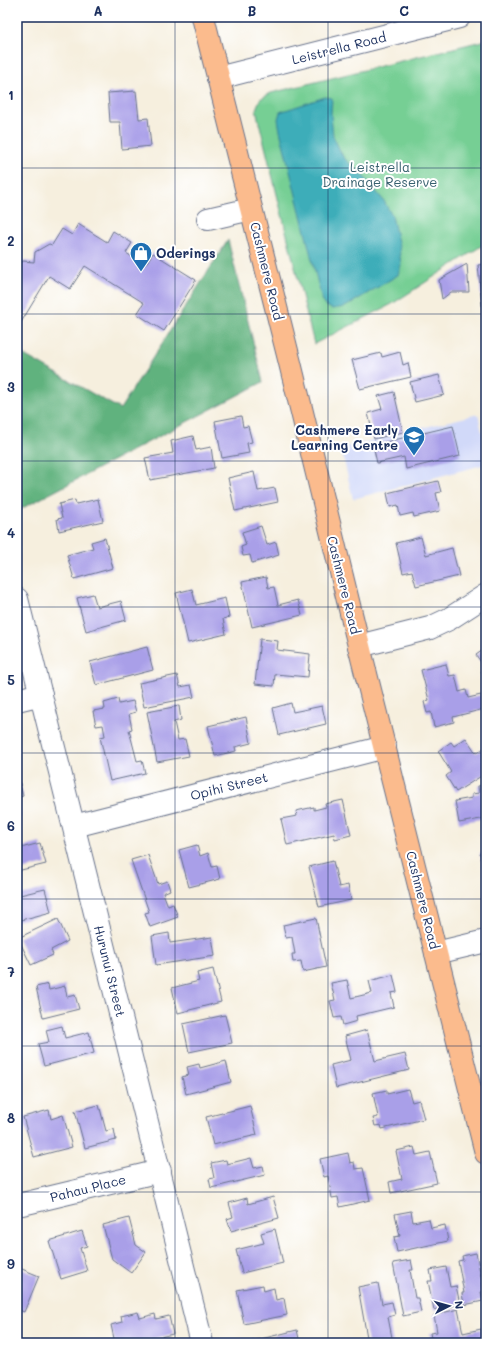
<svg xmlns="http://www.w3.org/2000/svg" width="503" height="1360" viewBox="0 0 503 1360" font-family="Mali,sans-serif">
	<rect width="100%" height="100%" fill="#fff"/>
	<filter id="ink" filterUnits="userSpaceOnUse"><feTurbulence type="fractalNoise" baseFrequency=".025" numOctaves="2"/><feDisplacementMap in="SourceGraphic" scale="8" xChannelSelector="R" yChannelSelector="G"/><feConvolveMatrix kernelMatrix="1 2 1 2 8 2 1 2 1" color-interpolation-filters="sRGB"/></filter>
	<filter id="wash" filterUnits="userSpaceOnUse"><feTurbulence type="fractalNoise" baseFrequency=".012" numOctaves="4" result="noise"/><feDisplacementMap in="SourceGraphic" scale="16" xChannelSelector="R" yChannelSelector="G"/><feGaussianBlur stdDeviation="0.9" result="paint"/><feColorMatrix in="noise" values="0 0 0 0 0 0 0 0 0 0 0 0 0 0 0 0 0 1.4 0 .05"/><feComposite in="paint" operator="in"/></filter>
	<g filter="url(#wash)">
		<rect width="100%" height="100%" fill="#f6efde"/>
		<path fill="#d1d9f9" d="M478 414 486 451V464L353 499 341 448Z"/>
		<path fill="#76cf94" stroke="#487f79" d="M486 40V243L392 304 314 344 258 118 256 109 260 99 271 93Z"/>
		<path fill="#60b27e" stroke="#3e706e" d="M228 240 263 382 17 511V351L120 409Z"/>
		<path fill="#3dadb9" stroke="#2c6e8c" d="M325 97 332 98 331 114 333 136 343 157 364 177 384 201 392 216 399 247 401 265 398 275 345 307 332 309 324 305 320 292 280 131 278 119 280 112Z"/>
		<g id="blocks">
			<g fill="#a99fe8">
				<path d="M136 91 139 119 148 118 151 146 122 149 120 122H110L108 93Z"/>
				<path d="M78 224 107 242 113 231 132 243 126 253 145 265 153 253 196 280 164 331 137 314 144 303 85 266 70 289 49 276 17 329V266L23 261 34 262 35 252 49 244 52 245 62 229 72 235Z"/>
				<path d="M467 264 469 292H451L442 299 439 280Z"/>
				<path d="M486 264V326H484L478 265Z"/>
				<path d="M400 352 403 365 408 363 411 377 360 389 352 360 381 353 382 357Z"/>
				<path d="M439 375 444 395 415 402 410 382Z"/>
				<path d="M394 392 403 432 374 439 368 413 382 409 378 396Z"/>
				<path d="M241 416 243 427 248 426 252 442 247 443 249 453 222 458 215 421Z"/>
				<path d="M453 426 460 456 406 469 404 457 377 463 373 445Z"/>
				<path d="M193 436 196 450 211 447 214 468 150 480 145 458 173 453 171 441Z"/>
				<path d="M254 472 258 491 275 488 278 502 235 511 228 478Z"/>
				<path d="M438 481 441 492 436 493 440 511 414 517 413 513 400 516 398 505 390 507 387 493Z"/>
				<path d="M98 499 103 521 59 531 57 519 62 518 59 504 75 500 76 504Z"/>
				<path d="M261 526 267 545 276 542 279 555 252 563 250 555 243 556 241 547 246 545 242 532Z"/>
				<path d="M421 537 426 555 452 548 459 576 416 586 412 571 403 573 396 543Z"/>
				<path d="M105 538 113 568 74 579 67 555 93 548 91 542Z"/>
				<path d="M266 577 268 588 274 587 278 605 298 600 302 615 252 627 242 582Z"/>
				<path d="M192 589 196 605 225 598 229 617 223 619 226 634 188 643 176 593Z"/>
				<path d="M93 594 97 607 121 601 126 620 86 631 77 598Z"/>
				<path d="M260 639 278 641 277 650 310 654 308 677 275 674 274 686 255 684Z"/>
				<path d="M147 647 153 670 96 685 90 662Z"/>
				<path d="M486 648V678L481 671 485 668 476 655Z"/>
				<path d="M446 664 449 676 455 675 459 692 466 690 468 698 481 695 484 709 453 717 454 722 434 727 431 712 427 713 424 702 429 700 421 670Z"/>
				<path d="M177 675 180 687 191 685 194 697 144 707 139 683Z"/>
				<path d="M118 699 119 704 133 701 136 712 129 714 132 729 129 730 137 761 142 760 145 773 110 781 100 737 105 736 103 725 96 726 93 711 105 709 104 703Z"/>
				<path d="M291 703 293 712 322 706 326 724 279 735 273 708Z"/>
				<path d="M179 706 181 720 174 722 178 740 185 739 189 756 157 762 147 712Z"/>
				<path d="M246 717 251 743 235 747 236 751 215 756 208 726Z"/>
				<path d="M466 738 476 753 486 747V773L456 792 446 776 451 772 438 751 451 742 454 746Z"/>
				<path d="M17 772 23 796 17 798Z"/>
				<path d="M486 785V818L459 823 455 801 472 798V794L479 793 478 786Z"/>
				<path d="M17 799 21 815 17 816Z"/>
				<path d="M343 800 351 835 335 839 334 834 287 845 281 819 297 816 296 811 314 807V810L326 807 325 804Z"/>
				<path d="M40 843 46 864 17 871V849Z"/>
				<path d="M197 845 200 856 208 853 212 867 217 866 220 879 189 887 179 850Z"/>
				<path d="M486 851V876H485L480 853Z"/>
				<path d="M148 855 158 884 167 881 170 890 163 893 168 906 173 904 178 917 150 927 145 913 149 912 131 860Z"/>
				<path d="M333 861 339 887 348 885 351 900 319 907 309 867Z"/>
				<path d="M17 887 20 895 45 889 51 912 17 921Z"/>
				<path d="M316 918 326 967 303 972 301 961 293 962 292 954H295L292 937 286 938 283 925Z"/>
				<path d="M58 919 68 941 51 950 53 955 31 965 18 938Z"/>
				<path d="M169 933 170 943 212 937 215 956 156 965 152 936Z"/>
				<path d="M213 969 221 1002 178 1013 172 988 199 981 197 973Z"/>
				<path d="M393 975 397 992 391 993 394 1007 356 1016 357 1021 343 1025 341 1017 334 1018 330 1001 335 1000 331 983 347 980 351 998 372 993 369 981Z"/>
				<path d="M48 984 49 990 65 986 67 997 75 995 79 1009 43 1018 36 987Z"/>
				<path d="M225 1015 232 1043 189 1052 183 1024Z"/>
				<path d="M62 1026 65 1038 89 1032 94 1053 44 1066 38 1044 49 1042 46 1030Z"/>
				<path d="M367 1030 375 1061 405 1054 409 1070 336 1088 331 1065 351 1060 345 1036Z"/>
				<path d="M226 1061 231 1082 186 1094 182 1077 189 1075 187 1067 199 1064 200 1068Z"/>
				<path d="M408 1089 412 1102 419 1100 424 1119 382 1129 381 1125 375 1126 373 1118 378 1117 373 1093 387 1090V1094Z"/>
				<path d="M99 1105 106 1131 114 1129 116 1140 85 1148 75 1111Z"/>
				<path d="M250 1106 257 1135 213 1145 206 1117Z"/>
				<path d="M49 1110 51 1119 63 1115 72 1147 34 1157 23 1117Z"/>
				<path d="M414 1147 416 1155 430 1152 437 1183 391 1193 389 1182 402 1179 396 1151Z"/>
				<path d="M348 1153 350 1163 354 1162 355 1169 363 1168 370 1200 340 1207 338 1197 332 1198 328 1176 324 1177 320 1159Z"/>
				<path d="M251 1158 254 1168 263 1166 265 1175 211 1188 209 1179 214 1178 211 1163 226 1160 227 1164Z"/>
				<path d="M273 1197 279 1218 231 1231 227 1219 233 1217 229 1203 247 1198 248 1204Z"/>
				<path d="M411 1211 413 1222 429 1219 431 1228 445 1225 448 1241 397 1252 394 1237 400 1236 395 1214Z"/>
				<path d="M129 1218 136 1245 146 1252 131 1273 112 1259 103 1225Z"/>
				<path d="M275 1229 283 1263 242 1273 236 1250 264 1243 261 1233Z"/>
				<path d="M82 1231 87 1246 80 1248 87 1271 61 1279 49 1241Z"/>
				<path d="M476 1253 484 1291 481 1292 483 1301 464 1305 462 1293H464L458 1261 463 1260 462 1256Z"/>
				<path d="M411 1260 413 1270H410L415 1298H418L421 1312 403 1316 393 1263Z"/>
				<path d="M17 1267 39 1276 24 1312 17 1309Z"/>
				<path d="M446 1267 450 1287 456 1286 460 1304 434 1310 428 1281H432L430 1270Z"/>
				<path d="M378 1283 382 1304 392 1302 395 1315 388 1317 393 1343H368L358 1287Z"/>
				<path d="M263 1285 264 1291 274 1288 276 1300 284 1298 287 1315 244 1324 237 1290Z"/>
				<path d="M458 1309 463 1333 481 1329 482 1334 486 1333V1343H432L430 1333 437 1332 434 1315Z"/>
				<path d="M138 1312 140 1318 155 1314 156 1319 169 1316 173 1334 133 1343H115L111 1325 122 1322 121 1316Z"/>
				<path d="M297 1330 300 1343H249V1342Z"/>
			</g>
		</g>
	</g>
	<g filter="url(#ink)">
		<use href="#blocks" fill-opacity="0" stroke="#68728b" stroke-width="1"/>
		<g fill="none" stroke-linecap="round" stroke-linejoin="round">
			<g stroke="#68728b" stroke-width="24">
				<g id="minor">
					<path d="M218 78 459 17"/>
					<path d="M208 219 251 209"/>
					<path d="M17 599 202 1343"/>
					<path d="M359 646 430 628 449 619 486 595"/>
					<path d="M17 700 41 694"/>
					<path d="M74 826 385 747"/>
					<path d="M436 953 486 941"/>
					<path d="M17 1203 22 1204 31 1202 160 1171"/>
				</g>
			</g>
			<g stroke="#68728b" stroke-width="24">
				<path id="major" d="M203 17 290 363 359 646 486 1153"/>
			</g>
			<use href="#minor" stroke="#fff" stroke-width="22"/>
			<use href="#major" stroke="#fbbb8d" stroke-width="22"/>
		</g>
	</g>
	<path fill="none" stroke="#1b2f5e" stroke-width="1" stroke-opacity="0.55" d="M175 17V1343M328 17V1343M17 168H486M17 314H486M17 461H486M17 607H486M17 753H486M17 899H486M17 1046H486M17 1192H486"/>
	<defs>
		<g id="shop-pin" transform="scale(1.15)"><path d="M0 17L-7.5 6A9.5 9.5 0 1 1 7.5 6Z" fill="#1f6fb2" stroke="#fff"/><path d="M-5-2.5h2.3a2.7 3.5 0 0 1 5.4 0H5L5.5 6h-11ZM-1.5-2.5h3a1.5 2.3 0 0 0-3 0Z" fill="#fff"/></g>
		<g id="school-pin" transform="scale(1.15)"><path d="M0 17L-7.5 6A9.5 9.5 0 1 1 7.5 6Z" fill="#1f6fb2" stroke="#fff"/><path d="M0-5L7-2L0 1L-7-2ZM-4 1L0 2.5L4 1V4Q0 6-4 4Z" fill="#fff"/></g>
	</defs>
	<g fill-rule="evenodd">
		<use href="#shop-pin" x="141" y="253"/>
		<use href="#school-pin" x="414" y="437"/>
	</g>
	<g text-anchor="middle" stroke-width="4" stroke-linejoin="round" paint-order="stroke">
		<g font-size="13" fill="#1b2f5e" stroke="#fff">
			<text transform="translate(339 48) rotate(-14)" y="5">Leistrella Road</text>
			<text transform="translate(267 271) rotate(76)" y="5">Cashmere Road</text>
			<text transform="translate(344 585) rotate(76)" y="5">Cashmere Road</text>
			<text transform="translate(229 786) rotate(-14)" y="5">Opihi Street</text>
			<text transform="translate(423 900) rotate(76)" y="5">Cashmere Road</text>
			<text transform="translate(110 971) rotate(76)" y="5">Hurunui Street</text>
			<text transform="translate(88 1188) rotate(-14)" y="5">Pahau Place</text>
		</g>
		<g font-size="13" fill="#365f6e" stroke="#fff">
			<text x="380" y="172">Leistrella<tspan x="380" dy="15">Drainage Reserve</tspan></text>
		</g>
		<g font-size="13" font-weight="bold" fill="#1b2f5e" stroke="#fff" text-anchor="start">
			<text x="156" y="258">Oderings</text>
			<text x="398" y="435" text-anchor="end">Cashmere Early<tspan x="398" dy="15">Learning Centre</tspan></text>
		</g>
	</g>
	<rect width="503" height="1360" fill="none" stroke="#fff" stroke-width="44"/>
	<g transform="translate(449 1306) rotate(84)" stroke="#ffffff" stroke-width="3" paint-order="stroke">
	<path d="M0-3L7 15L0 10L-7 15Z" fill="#1b2f5e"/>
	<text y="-6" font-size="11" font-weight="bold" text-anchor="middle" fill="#1b2f5e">N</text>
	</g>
	<rect x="22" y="22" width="459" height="1316" fill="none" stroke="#1b2f5e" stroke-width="1.5"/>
	<g font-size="13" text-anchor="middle" font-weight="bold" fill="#1b2f5e">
		<text x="98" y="16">A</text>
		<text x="252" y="16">B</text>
		<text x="404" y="16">C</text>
		<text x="11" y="100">1</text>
		<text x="11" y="246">2</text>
		<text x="11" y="392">3</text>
		<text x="11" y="538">4</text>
		<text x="11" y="685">5</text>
		<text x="11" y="831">6</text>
		<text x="11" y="977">7</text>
		<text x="11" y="1123">8</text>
		<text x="11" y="1269">9</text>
	</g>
</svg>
